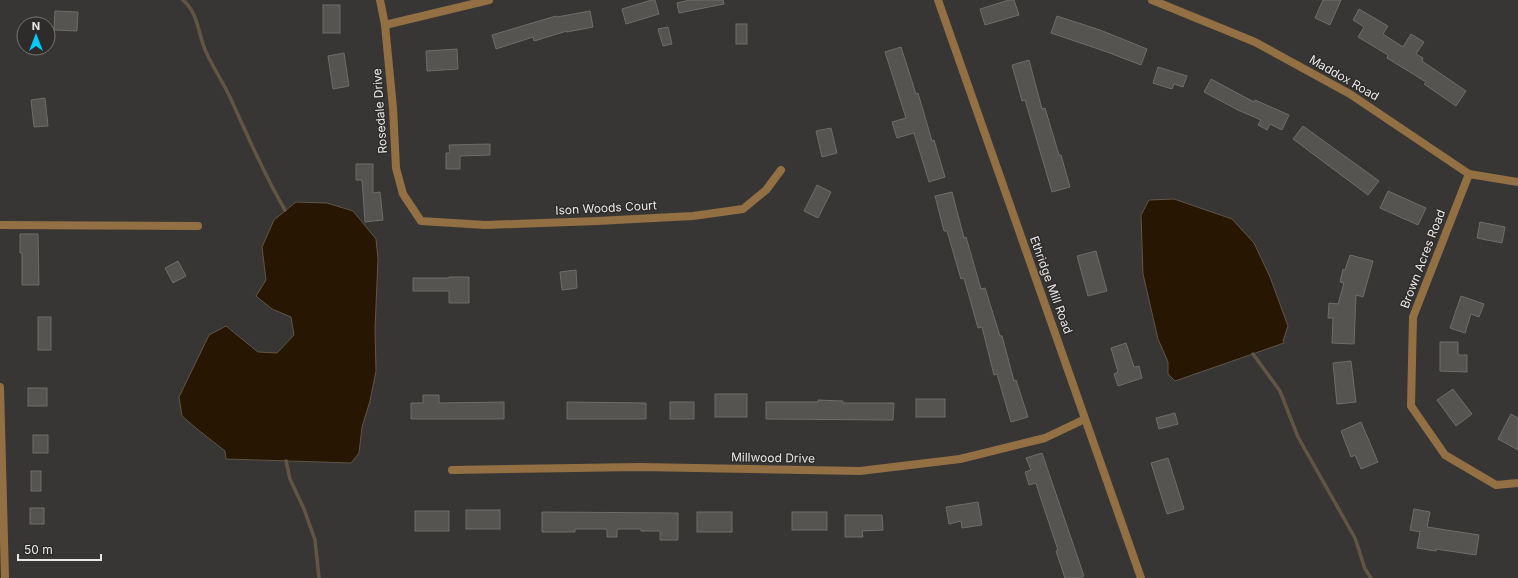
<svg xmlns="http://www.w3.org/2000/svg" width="1518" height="578" viewBox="0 0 1518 578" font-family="Inter,sans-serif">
	<rect width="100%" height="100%" fill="#383634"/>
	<g fill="#271702" stroke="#615546">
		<path d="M1174 199 1232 219 1254 243 1270 277 1288 326 1283 341 1284 343 1175 381 1168 374V362L1158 339 1143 274 1141 215 1149 200Z"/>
		<path d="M296 202 327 203 353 211 376 239 378 259 375 329 376 371 370 401 362 427 359 453 351 463 226 459 225 451 197 429 182 416 179 397 209 335 226 326 258 352 277 353 294 335 291 317 272 309 256 296 266 280 262 247 274 220Z"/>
	</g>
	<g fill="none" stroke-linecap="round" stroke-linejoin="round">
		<g stroke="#615546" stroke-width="3.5">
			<path d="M183 0C199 14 198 35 206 52 213 67 222 81 229 95 247 134 263 173 285 210"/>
			<path d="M1253 354 1280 391 1298 437 1355 538 1365 569 1371 578"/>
			<path d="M286 461 290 479 304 509 315 540 319 578"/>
		</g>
	</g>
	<g fill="#555451" stroke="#6f6d6b">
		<path d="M652 0H655L659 14 626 24 622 9Z"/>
		<path d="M690 0H723L724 4 679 13 677 3Z"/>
		<path d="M1009 0H1014L1019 15 985 25 980 9Z"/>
		<path d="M1323 0H1341L1330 25 1315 18Z"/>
		<rect x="323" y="5" width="17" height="28"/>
		<path d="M1359 9 1388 26 1383 34 1403 47 1411 34 1424 42 1416 54 1423 58 1422 61 1466 91 1456 106 1424 84 1426 82 1387 58 1388 55 1358 37 1364 27 1353 20Z"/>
		<path d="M55 11 78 12 77 31 54 30Z"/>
		<path d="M590 11 593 27 567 32V31L534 41 533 37 496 49 492 35 556 16 557 17Z"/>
		<path d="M1057 16 1100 30 1147 49 1141 65 1107 52 1051 33Z"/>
		<rect x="736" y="24" width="11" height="20"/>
		<path d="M668 27 672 44 663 46 658 29Z"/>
		<path d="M901 47 916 94 918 93 932 141 934 140 945 177 929 182 914 133 897 138 892 122 906 118 885 52Z"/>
		<path d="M457 49 458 69 427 71 426 51Z"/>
		<path d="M344 53 349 86 333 89 328 56Z"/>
		<path d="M1029 60 1042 109 1045 108 1059 155H1061L1070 187 1052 192 1025 100 1022 101 1012 65Z"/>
		<path d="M1158 67 1187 76 1183 87 1174 84 1172 89 1153 83Z"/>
		<path d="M1211 79 1254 102 1255 100 1289 115 1282 130 1270 124 1267 130 1258 125 1261 120 1238 110 1204 92Z"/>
		<path d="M45 98 48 126 34 127 31 100Z"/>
		<path d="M1303 126 1379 181 1368 195 1293 139Z"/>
		<path d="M831 128 837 153 822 157 816 131Z"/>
		<path d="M490 144V155L460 156V169H446V153H450L449 145Z"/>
		<path d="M356 164H373V193L380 192 383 220 365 222 362 180H356Z"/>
		<path d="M817 185 831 192 818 218 804 211Z"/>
		<path d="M1388 191 1426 208 1418 225 1380 208Z"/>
		<path d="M952 192 964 238 966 237 981 289 985 288 1000 336H1002L1014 381 1016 380 1028 417 1011 422 997 374 994 375 982 327 978 328 964 278 961 279 947 231H944L935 196Z"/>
		<path d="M1480 222 1505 227 1502 243 1477 238Z"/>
		<path d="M20 234H38L39 285H22V253H20Z"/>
		<path d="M1096 251 1107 291 1088 296 1077 256Z"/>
		<path d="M1350 255 1373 261 1363 297 1356 295 1354 344 1332 343 1333 318H1328L1329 303 1338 304 1344 283 1340 282 1343 269 1345 270Z"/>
		<path d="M178 261 186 276 173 283 165 268Z"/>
		<path d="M576 270 577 288 562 290 560 272Z"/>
		<path d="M449 277H469V303H449V291H413V278H449Z"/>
		<path d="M1461 296 1484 304 1479 317 1471 314 1465 333 1450 328Z"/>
		<rect x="38" y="317" width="13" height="33"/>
		<path d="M1440 342H1458V355H1467V372L1440 371Z"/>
		<path d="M1126 343 1134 367 1139 366 1142 378 1118 386 1114 374 1118 372 1111 348Z"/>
		<path d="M1351 361 1356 402 1337 404 1333 363Z"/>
		<rect x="28" y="388" width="19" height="18"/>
		<path d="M1453 389 1472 414 1456 426 1437 400Z"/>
		<rect x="715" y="394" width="32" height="23"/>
		<path d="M423 395H439V403L504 402V419H411V403H423Z"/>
		<rect x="916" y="399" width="29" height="18"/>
		<path d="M818 400 843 401V403H894L893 420 766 419V402H818Z"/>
		<path d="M567 402 646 403V419H567Z"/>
		<rect x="670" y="402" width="24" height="17"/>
		<path d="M1175 413 1178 424 1159 429 1156 418Z"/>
		<path d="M1511 414 1518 418V450L1498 439Z"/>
		<path d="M1361 422 1378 462 1361 469 1355 455 1351 457 1341 431Z"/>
		<rect x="33" y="435" width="15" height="18"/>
		<path d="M1042 453 1084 576 1079 578H1065L1056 551 1058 550 1039 493 1036 483 1029 485 1025 472 1031 470 1026 458Z"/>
		<path d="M1168 458 1184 509 1167 514 1151 463Z"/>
		<rect x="31" y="471" width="10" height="20"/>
		<path d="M978 502 982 525 962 528 961 521 949 524 946 507Z"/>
		<rect x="30" y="508" width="14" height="16"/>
		<path d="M1414 509 1430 512 1427 527 1479 535 1476 555 1436 549V551L1417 548 1420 532 1410 530Z"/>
		<rect x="466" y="510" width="34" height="19"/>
		<rect x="415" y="511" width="34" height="20"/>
		<path d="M542 512 678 513V540H660V531H641V529H617V537H607V529H575V532H542Z"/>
		<rect x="697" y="512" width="35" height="20"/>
		<rect x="792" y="512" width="35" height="18"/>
		<path d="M845 515H882L883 530 862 531 863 537H845Z"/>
	</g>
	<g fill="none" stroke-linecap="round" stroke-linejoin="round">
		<g stroke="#937043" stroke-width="8">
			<path d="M380 0 385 25 393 108 396 168 403 194 421 221 485 225 597 221 693 216 743 209 766 190 781 170"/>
			<path d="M938 0 1141 578"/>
			<path d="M1152 0 1255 42 1350 94 1469 174 1518 182"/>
			<path d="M385 25 489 0"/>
			<path d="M1469 174 1413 317 1411 406 1445 455 1496 485 1518 483"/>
			<path d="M0 225 198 226"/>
			<path d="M0 387 5 578"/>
			<path d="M452 470 640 467 860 471 960 459 1045 438 1085 419"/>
		</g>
	</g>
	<g text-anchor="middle" stroke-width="3" stroke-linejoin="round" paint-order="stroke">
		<g font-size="12" fill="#e8e7e5" stroke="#2e2c2a">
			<text transform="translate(1344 78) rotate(30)" y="4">Maddox Road</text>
			<text transform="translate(380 111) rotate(-94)" y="4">Rosedale Drive</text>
			<text transform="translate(606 208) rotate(-3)" y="4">Ison Woods Court</text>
			<text transform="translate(1423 259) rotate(-69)" y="4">Brown Acres Road</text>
			<text transform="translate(1051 285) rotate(70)" y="4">Ethridge Mill Road</text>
			<text transform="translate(773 458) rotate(1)" y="4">Millwood Drive</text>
		</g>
	</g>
	<g transform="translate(36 36)"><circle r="19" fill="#2e2c2a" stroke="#787775"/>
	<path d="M0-3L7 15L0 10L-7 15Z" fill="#00cbf9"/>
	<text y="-6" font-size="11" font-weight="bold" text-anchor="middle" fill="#e8e7e5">N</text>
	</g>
	<path d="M18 554v6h83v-6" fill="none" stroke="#e8e7e5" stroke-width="2"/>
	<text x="24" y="554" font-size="12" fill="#e8e7e5" stroke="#2e2c2a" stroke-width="3" paint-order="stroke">50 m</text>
</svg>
